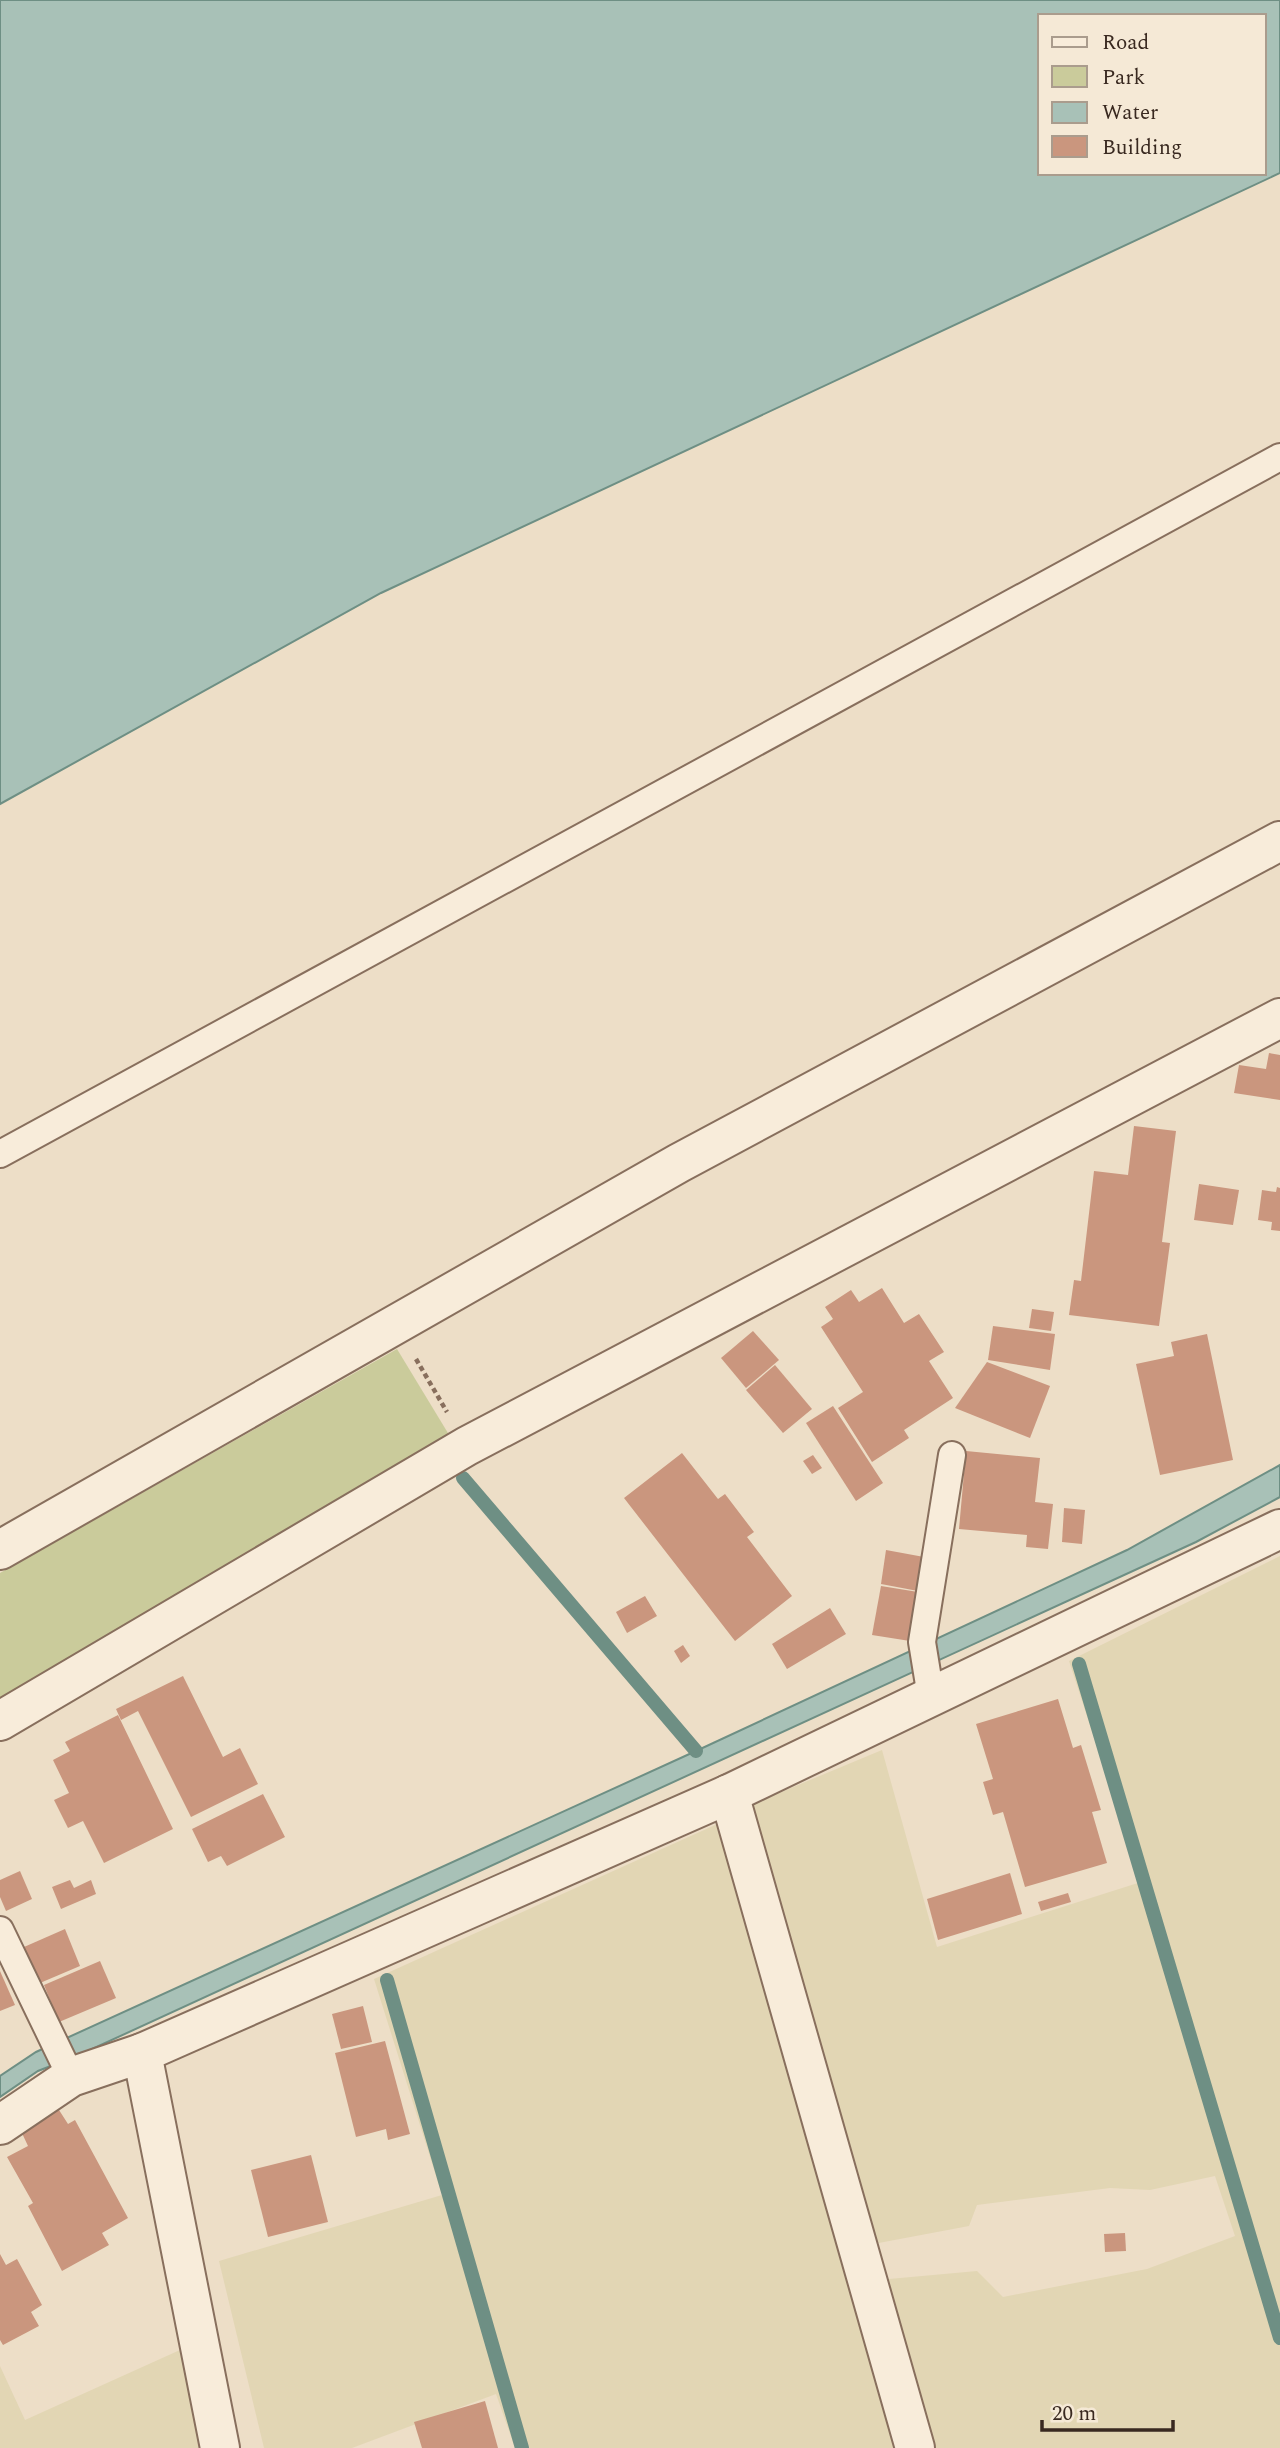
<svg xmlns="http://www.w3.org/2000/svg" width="1280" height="2448" viewBox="0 0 1280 2448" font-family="Spectral,serif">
	<rect width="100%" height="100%" fill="#eddec7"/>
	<g fill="#e2d6b4">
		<path d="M1280 1556V2448H927L878 2280 977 2271 1003 2297 1147 2269 1235 2236 1215 2176 1150 2190 1110 2188 977 2205 969 2226 868 2245 743 1808 882 1750 937 1947 1141 1882 1069 1661Z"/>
		<path d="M724 1821 906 2448H515L496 2394 352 2448H264L219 2261 442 2195 374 1979Z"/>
		<path d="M180 2350 200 2448H0V2366L25 2420Z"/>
	</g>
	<path fill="#cacb9b" d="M397 1349 454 1443 0 1706V1573Z"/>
	<g fill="#a8c1b7" stroke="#6e8f84" stroke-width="2" fill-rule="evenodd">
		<path d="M0 0H1280V173L381 593 0 804ZM1040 16H1264V173H1040Z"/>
		<path d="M1280 1465V1497L1196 1542 79 2055 38 2071 0 2097V2076L36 2052 696 1751 1127 1550Z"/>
	</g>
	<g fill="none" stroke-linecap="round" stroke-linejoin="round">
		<g stroke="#6e8f84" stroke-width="14">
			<path d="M463 1478 696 1751"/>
			<path d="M1079 1664 1280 2338"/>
			<path d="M387 1980 522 2448"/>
		</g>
	</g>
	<g fill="#ca967e">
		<path d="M1269 1053 1280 1055V1100L1234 1093 1239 1065 1266 1069Z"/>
		<path d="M1134 1126 1176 1131 1162 1242 1170 1243 1159 1326 1069 1315 1074 1280 1081 1281 1094 1171 1128 1175Z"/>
		<path d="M1199 1184 1239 1190 1233 1225 1194 1220Z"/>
		<path d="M1277 1187 1280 1188V1231L1271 1230 1272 1222 1258 1220 1262 1190 1276 1192Z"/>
		<path d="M882 1288 904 1323 919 1314 944 1352 929 1361 953 1398 904 1430 909 1438 872 1462 838 1408 863 1392 821 1327 833 1319 825 1307 851 1290 859 1302Z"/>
		<path d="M1032 1309 1054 1312 1051 1331 1029 1328Z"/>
		<path d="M993 1326 1055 1334 1050 1370 988 1360Z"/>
		<path d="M753 1331 779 1360 746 1388 721 1358Z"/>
		<path d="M1207 1334 1233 1460 1160 1475 1136 1364 1174 1356 1171 1342Z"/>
		<path d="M987 1362 1050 1386 1030 1438 955 1408Z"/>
		<path d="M775 1365 812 1409 783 1433 746 1390Z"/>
		<path d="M833 1406 883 1483 856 1501 806 1423Z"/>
		<path d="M966 1451 1040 1458 1035 1502 1053 1504 1048 1549 1026 1547 1027 1535 959 1529Z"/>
		<path d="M682 1453 718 1499 725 1494 754 1532 747 1537 792 1596 735 1641 624 1498Z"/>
		<path d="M813 1455 822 1468 812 1474 803 1461Z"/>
		<path d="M1064 1508 1085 1510 1082 1544 1062 1542Z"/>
		<path d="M886 1550 924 1557 918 1591 881 1584Z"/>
		<path d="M881 1586 918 1592 910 1641 872 1635Z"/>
		<path d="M645 1596 657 1616 627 1633 616 1612Z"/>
		<path d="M830 1608 846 1634 787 1669 772 1644Z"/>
		<path d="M683 1645 690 1656 681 1663 674 1651Z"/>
		<path d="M183 1676 223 1757 240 1748 258 1784 191 1817 138 1711 121 1720 116 1709Z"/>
		<path d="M1058 1699 1073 1748 1081 1745 1101 1810 1092 1812 1107 1863 1025 1887 1003 1812 993 1815 983 1782 993 1779 976 1724Z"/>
		<path d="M118 1715 173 1829 104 1863 83 1821 68 1828 54 1800 69 1793 53 1760 70 1751 65 1742Z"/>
		<path d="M263 1794 285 1837 227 1866 221 1856 208 1862 192 1829Z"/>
		<path d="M20 1871 32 1899 6 1911 0 1897V1880Z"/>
		<path d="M1010 1873 1022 1914 938 1940 927 1899Z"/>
		<path d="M70 1880 74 1888 91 1880 96 1894 61 1909 52 1887Z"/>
		<path d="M1068 1893 1071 1902 1041 1911 1038 1902Z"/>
		<path d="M65 1929 80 1966 40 1983 24 1947Z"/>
		<path d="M100 1961 116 1998 59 2022 44 1985Z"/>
		<path d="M0 1971 15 2005 0 2011Z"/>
		<path d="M363 2006 372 2042 341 2049 332 2014Z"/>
		<path d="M385 2041 410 2134 388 2140 386 2129 356 2137 335 2053Z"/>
		<path d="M59 2110 68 2124 75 2120 128 2218 102 2233 109 2245 62 2271 28 2206 33 2203 7 2157 28 2146 21 2131Z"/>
		<path d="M311 2155 328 2222 268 2237 251 2170Z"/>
		<path d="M1125 2233 1126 2251 1105 2252 1104 2234Z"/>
		<path d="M0 2254 6 2265 17 2259 42 2305 31 2312 39 2326 3 2345 0 2340Z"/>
		<path d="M485 2401 498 2448H422L414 2422Z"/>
	</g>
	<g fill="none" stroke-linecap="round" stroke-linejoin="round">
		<g stroke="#886f5d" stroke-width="30">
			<g id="service">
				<path d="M0 1154 1280 457"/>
				<path d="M931 1697 922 1642 952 1455"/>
				<path d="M0 1930 71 2077"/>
			</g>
		</g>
		<g stroke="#886f5d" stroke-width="42">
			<g id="minor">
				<path d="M0 1550 679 1163 1280 841"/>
				<path d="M0 1721 467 1446 1280 1018"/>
				<path d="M729 1794 915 2448"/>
				<path d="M0 2125 71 2077 142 2053"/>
			</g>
		</g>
		<g stroke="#886f5d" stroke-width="42">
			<path id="tertiary" d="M220 2448 142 2053 729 1794 1280 1529"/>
		</g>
		<path stroke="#886f5d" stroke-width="4.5" stroke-dasharray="5 3.5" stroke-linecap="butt" d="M416 1359 447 1412"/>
		<use href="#service" stroke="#f8ecda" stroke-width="26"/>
		<use href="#minor" stroke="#f8ecda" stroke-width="38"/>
		<use href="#tertiary" stroke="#f8ecda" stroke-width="38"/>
	</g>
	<rect x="1038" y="14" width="228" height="161" fill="#f5e9d6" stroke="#aa9c8d" stroke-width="2"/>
	<rect x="1052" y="37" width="35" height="10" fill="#f8ecda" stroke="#aa9c8d" stroke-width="2"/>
	<text x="1102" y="49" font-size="21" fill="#392920">Road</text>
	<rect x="1052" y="66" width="35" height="21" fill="#cacb9b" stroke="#aa9c8d" stroke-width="2"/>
	<text x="1102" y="84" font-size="21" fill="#392920">Park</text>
	<rect x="1052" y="102" width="35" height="21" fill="#a8c1b7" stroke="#aa9c8d" stroke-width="2"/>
	<text x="1102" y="119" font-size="21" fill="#392920">Water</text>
	<rect x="1052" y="136" width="35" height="21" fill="#ca967e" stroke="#aa9c8d" stroke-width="2"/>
	<text x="1102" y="154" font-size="21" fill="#392920">Building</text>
	<path d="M1042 2420v10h131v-10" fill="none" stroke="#392920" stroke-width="3.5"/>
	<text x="1052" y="2420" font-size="21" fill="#392920" stroke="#f5e9d6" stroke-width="5" paint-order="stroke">20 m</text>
</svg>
